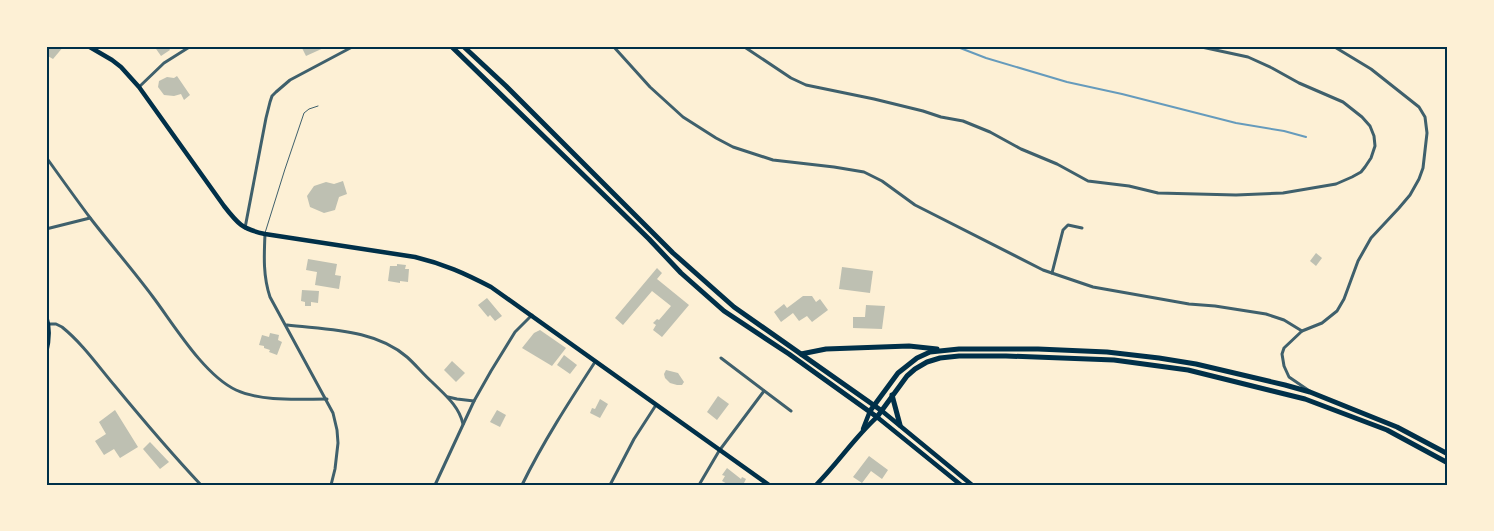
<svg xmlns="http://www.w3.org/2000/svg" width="1494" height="531" viewBox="0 0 1494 531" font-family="'DejaVu Sans',sans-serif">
	<rect width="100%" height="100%" fill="#fdf0d5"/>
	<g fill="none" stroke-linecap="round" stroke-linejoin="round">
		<path stroke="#669bbc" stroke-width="2" d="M955 46 986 58 1067 82 1122 94 1236 123 1284 131 1306 137"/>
	</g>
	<g fill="#bec0b2">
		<path d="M46 46H64L53 59 46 55Z"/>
		<path d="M154 46H168L170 50 161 56Z"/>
		<path d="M301 46H328L306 56Z"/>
		<path d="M177 76 190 95 184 100 181 94 174 96 164 95 158 87 159 81 167 77 174 78Z"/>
		<path d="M343 181 347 194 339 197 335 210 324 213 310 207 307 196 314 186 326 182 334 184Z"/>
		<path d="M1316 253 1322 258 1316 266 1310 261Z"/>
		<path d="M308 259 337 264 335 275 341 276 339 289 315 285 317 272 306 270Z"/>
		<path d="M397 264 406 265 405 269H409L408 282 400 281V283L388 281 390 266H397Z"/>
		<path d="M842 267 873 271 870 293 839 289Z"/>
		<path d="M657 268 662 273 657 279 689 305 662 337 653 330 656 325 653 323 657 319 659 320 671 306 652 291 623 325 615 318Z"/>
		<path d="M302 290 319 291 318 303 311 302V306H305V302L301 301Z"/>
		<path d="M803 296H812L816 302 820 299 828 310 812 322 807 316 799 321 793 313 781 322 774 312 784 304 787 308Z"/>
		<path d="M487 298 502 316 495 321 490 315 488 317 478 305Z"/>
		<path d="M866 305 885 306 882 329 853 328V317H865Z"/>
		<path d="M540 330 566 348 552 366 522 348 534 333Z"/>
		<path d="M270 333 279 335 278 340 282 342 277 355 269 352 270 350 264 348V346L259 345 262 335 269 337Z"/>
		<path d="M564 355 577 365 570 374 557 365Z"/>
		<path d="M452 361 465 373 456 382 444 370Z"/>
		<path d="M666 370 678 373 684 382 682 385H677L670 383 665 378 664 374Z"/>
		<path d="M718 396 729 404 717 420 707 412Z"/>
		<path d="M600 399 608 404 600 418 590 413 592 408 595 409Z"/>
		<path d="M115 410 138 447 120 458 114 449 104 455 95 441 106 434 99 422Z"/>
		<path d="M497 410 506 415 500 427 490 422Z"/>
		<path d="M150 442 169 462 160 469 143 449Z"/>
		<path d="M869 456 888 470 882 479 871 471 862 483 853 477Z"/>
		<path d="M727 468 741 479 742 477 746 479 743 485 738 484 737 485H729L722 481 725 476 722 475Z"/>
	</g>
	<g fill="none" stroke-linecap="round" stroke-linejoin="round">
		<path stroke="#3f606c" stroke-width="1" d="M265 233 285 169 304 113 309 109 318 106"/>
		<g stroke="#3f606c" stroke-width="3">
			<path d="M613 46 650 87 683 117 716 138 733 147 773 160 834 167 864 172 882 181 915 205 1043 270 1093 287 1189 304 1215 306 1266 314 1284 320 1302 331"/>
			<path d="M743 46 791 78 806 85 874 99 923 111 941 117 963 121 990 132 1021 149 1057 164 1088 181 1129 186 1158 193 1236 195 1283 193 1336 184 1352 177 1361 172 1365 167 1371 158 1375 146 1374 136 1370 126 1362 117 1343 102 1299 83 1272 68 1248 57 1197 46"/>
			<path d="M139 87 164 63 191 46"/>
			<path d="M46 157C61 178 76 199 91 219 111 245 133 270 153 297 174 325 204 375 236 390 262 402 299 399 327 399"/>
			<path d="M245 228 266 118 270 102 272 96 276 92 290 80 354 46"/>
			<path d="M46 229 90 218"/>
			<path d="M265 234C264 256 263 276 270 297L333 413 337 430 338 443 335 469 331 485"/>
			<path d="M1052 273 1063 230 1068 225 1082 228"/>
			<path d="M49 324H56L62 327C83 344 98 366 115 386 143 420 171 453 201 485"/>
			<path d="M287 325C328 330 375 329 407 357 416 365 423 374 432 382 445 395 459 406 463 424"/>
			<path d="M721 358 791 411"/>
			<path d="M1308 390 1289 377 1284 366 1282 354 1284 348 1302 331 1322 323 1337 311 1344 299 1358 261 1371 238 1399 208 1410 195 1419 179 1423 168 1427 133 1425 117 1419 107 1371 69 1333 46"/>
			<path d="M448 397 457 399 474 401"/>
			<path d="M435 485 474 401 491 371 515 332 532 315"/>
			<path d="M522 485C543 442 569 402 595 362"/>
			<path d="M610 485 634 439 656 405"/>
			<path d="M699 485 719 451 764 391"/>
		</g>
		<g stroke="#003049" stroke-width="4.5">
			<path d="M88 46 112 60 121 67 139 87 224 206C238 224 242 229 265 234L415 257C444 264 464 273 491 287L769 485"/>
			<path d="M46 316C50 328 49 341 46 353"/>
			<path d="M882 411 972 485"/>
			<path d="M863 429 870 411"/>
			<path d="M816 485C838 463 854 438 877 417L961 485"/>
		</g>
		<g stroke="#003049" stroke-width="5">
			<path d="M451 46 649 239 681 273 724 311 789 354 877 417 907 376 915 369 927 362 940 358 959 356H1006L1114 360 1188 370 1305 399 1387 430 1448 463"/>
			<path d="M463 46 506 86 673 253 734 307 882 411"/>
			<path d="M801 354 826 349 909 346 937 349"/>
			<path d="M892 395 900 425"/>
			<path d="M870 411 898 373 917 358 930 352 959 349H1038L1107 352 1159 358 1196 364 1285 385 1310 392 1397 427 1448 454"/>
		</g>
	</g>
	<rect width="1494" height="531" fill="none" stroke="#fdf0d5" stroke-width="95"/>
	<rect x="48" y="48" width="1398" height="436" fill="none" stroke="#003049" stroke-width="2"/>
</svg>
